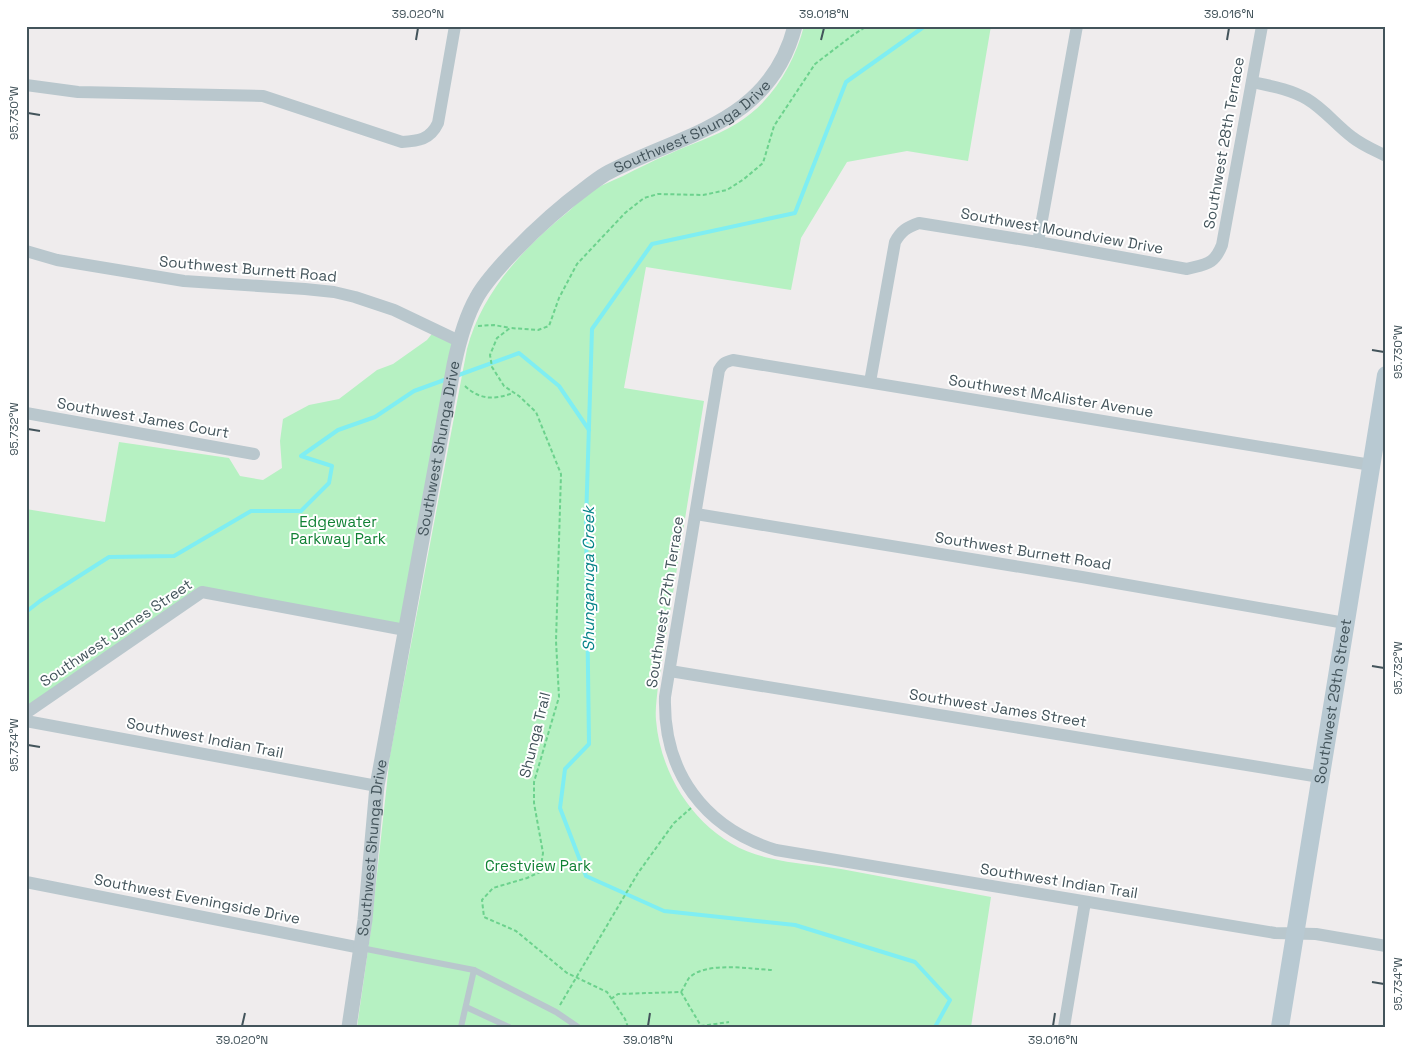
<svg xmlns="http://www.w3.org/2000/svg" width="1412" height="1053" viewBox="0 0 1412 1053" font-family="'Space Grotesk',sans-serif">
	<rect width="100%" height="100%" fill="#efeced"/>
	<g fill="#b6f1c2">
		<path d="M804 26H991L968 161 907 151 847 162 801 238 791 290 646 267 624 388 704 401 658 686C657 697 655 709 656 720 661 783 706 845 769 858 793 864 817 865 841 869 891 878 941 888 991 897L971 1027H357L371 929 390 755 467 349C482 292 524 247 569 211 577 203 586 195 595 189 604 184 614 180 623 176 637 169 652 161 667 155 690 144 715 137 736 124 771 103 794 65 804 26Z"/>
		<path d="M435 330 459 341 405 630 202 592 26 713V509L105 522 119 442 229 458 240 476 263 480 282 468 280 441 283 419 309 405 339 399 377 370 393 364 427 340Z"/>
	</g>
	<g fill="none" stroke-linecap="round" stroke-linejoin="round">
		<g stroke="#7feef2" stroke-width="4">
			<path d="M925 26 846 82 795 213 652 244 592 329 586 522 589 744 565 769 560 808 586 876 664 911 795 925 915 962 950 1000 935 1027"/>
			<path d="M456 376 519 353 559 386 589 430"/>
			<path d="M26 612 40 601 109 557 174 556 251 511H301L329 483 332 466 301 456 338 430 375 417 414 391 447 379"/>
		</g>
		<g stroke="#6cd28d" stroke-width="2" stroke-dasharray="4 2.5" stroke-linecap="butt">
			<path d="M478 326 494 325 510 328"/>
			<path d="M465 386C480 400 494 400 513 393"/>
			<path d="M681 992 701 1026 729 1022"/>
			<path d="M611 999 618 994 681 992C684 988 686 982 689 978 705 961 751 969 772 970"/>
			<path d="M560 1005 638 873 674 823 691 808"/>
			<path d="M628 1027 625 1019 607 992 567 973 516 931 484 917 482 900 493 888 527 878 540 872 543 853 534 803V782L559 697 556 641 561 474 536 412 519 396 504 386 492 367 490 355 497 338 510 328 538 330 549 326 559 298 577 264 625 213 644 198 658 194 703 195 727 190 744 179 763 163 774 126 815 64 853 35 867 26"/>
		</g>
		<g stroke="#b9c7cd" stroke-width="6">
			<path d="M361 948 474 970 556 1012 578 1027"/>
			<path d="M466 1007 509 1027"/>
			<path d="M461 1027 474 970"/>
		</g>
		<g stroke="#b9c7cd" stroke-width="12">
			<path d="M1252 82C1271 86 1290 89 1307 99 1324 109 1336 125 1352 137 1362 145 1374 150 1386 156"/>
			<path d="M26 85 78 92 263 96 402 142C418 141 430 140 438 123L455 26"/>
			<path d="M1038 242 1077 26"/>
			<path d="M26 251 57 260 184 281 305 289 334 292 355 297 394 310 459 341"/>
			<path d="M870 382 895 242C901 231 907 227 919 223L1038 242 1187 269C1206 264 1214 265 1222 245L1262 26"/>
			<path d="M26 413 254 454"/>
			<path d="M1371 465 733 360C725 362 723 363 719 370L665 697C663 772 704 828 776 850L1275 933 1316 934 1386 946"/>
			<path d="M696 514 1082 577 1345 623"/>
			<path d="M670 671 1320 777"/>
			<path d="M26 713 202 592 405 630"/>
			<path d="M26 721 377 786"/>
			<path d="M26 882 361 948"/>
			<path d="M1064 1027 1085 902"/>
		</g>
		<path stroke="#b9c7cd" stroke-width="15" id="s1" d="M349 1027 365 920 377 786 454 365C459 341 465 318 477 297 484 284 495 272 505 261 530 234 557 209 587 187 594 182 601 176 609 172 685 133 770 123 795 26"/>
		<path stroke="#b8c9d2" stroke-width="18" id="s2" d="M1280 1027 1386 375"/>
	</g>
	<path fill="none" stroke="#43545b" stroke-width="2" d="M416 40 418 28M821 40 824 28M1227 40 1229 28M28 113 40 115M1372 350 1384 352M28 429 40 431M1372 666 1384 668M28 745 40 747M1372 982 1384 984M242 1026 245 1013M648 1026 650 1013M1053 1026 1055 1013"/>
	<g text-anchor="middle" stroke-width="4" stroke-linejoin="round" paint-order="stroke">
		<g font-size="15" fill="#43545b" stroke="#fff">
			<text dy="5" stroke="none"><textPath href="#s1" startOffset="1021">Southwest Shunga Drive</textPath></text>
			<text transform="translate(1224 143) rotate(-80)" y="5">Southwest 28th Terrace</text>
			<text transform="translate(1062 231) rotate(10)" y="5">Southwest Moundview Drive</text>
			<text transform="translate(248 269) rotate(5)" y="5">Southwest Burnett Road</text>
			<text transform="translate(1051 396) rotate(9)" y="5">Southwest McAlister Avenue</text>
			<text transform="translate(143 418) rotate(10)" y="5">Southwest James Court</text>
			<text dy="5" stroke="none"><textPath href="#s1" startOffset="586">Southwest Shunga Drive</textPath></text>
			<text transform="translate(1023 551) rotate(9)" y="5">Southwest Burnett Road</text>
			<text transform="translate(665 602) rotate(-81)" y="5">Southwest 27th Terrace</text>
			<text transform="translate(116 633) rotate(-34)" y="5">Southwest James Street</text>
			<text dy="5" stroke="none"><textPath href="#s2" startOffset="330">Southwest 29th Street</textPath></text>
			<text transform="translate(998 708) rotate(9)" y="5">Southwest James Street</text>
			<text transform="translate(535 735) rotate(-76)" y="5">Shunga Trail</text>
			<text transform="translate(205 738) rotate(11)" y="5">Southwest Indian Trail</text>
			<text dy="5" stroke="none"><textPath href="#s1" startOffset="181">Southwest Shunga Drive</textPath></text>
			<text transform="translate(1059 881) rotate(9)" y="5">Southwest Indian Trail</text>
			<text transform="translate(197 899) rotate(11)" y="5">Southwest Eveningside Drive</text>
		</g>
		<g font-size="15" fill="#108134" stroke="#fff">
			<text x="338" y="527">Edgewater<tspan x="338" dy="17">Parkway Park</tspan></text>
			<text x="538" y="871">Crestview Park</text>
		</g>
		<g font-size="16" font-style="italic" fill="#068488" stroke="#fff">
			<text transform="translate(588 579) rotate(-90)" y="6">Shunganuga Creek</text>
		</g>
	</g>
	<rect width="1412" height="1053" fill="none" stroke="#ffffff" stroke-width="55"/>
	<rect x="28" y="28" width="1356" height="998" fill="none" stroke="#43545b" stroke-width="2"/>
	<g font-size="12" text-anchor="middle" fill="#43545b">
		<text x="418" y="18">39.020°N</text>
		<text x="824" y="18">39.018°N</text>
		<text x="1229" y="18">39.016°N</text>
		<text transform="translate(14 113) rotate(-90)" y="4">95.730°W</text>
		<text transform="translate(1398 352) rotate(-90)" y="4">95.730°W</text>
		<text transform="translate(14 429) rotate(-90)" y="4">95.732°W</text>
		<text transform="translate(1398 668) rotate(-90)" y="4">95.732°W</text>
		<text transform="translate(14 745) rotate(-90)" y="4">95.734°W</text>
		<text transform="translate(1398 984) rotate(-90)" y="4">95.734°W</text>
		<text x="242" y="1044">39.020°N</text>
		<text x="648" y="1044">39.018°N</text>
		<text x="1053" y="1044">39.016°N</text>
	</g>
</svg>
